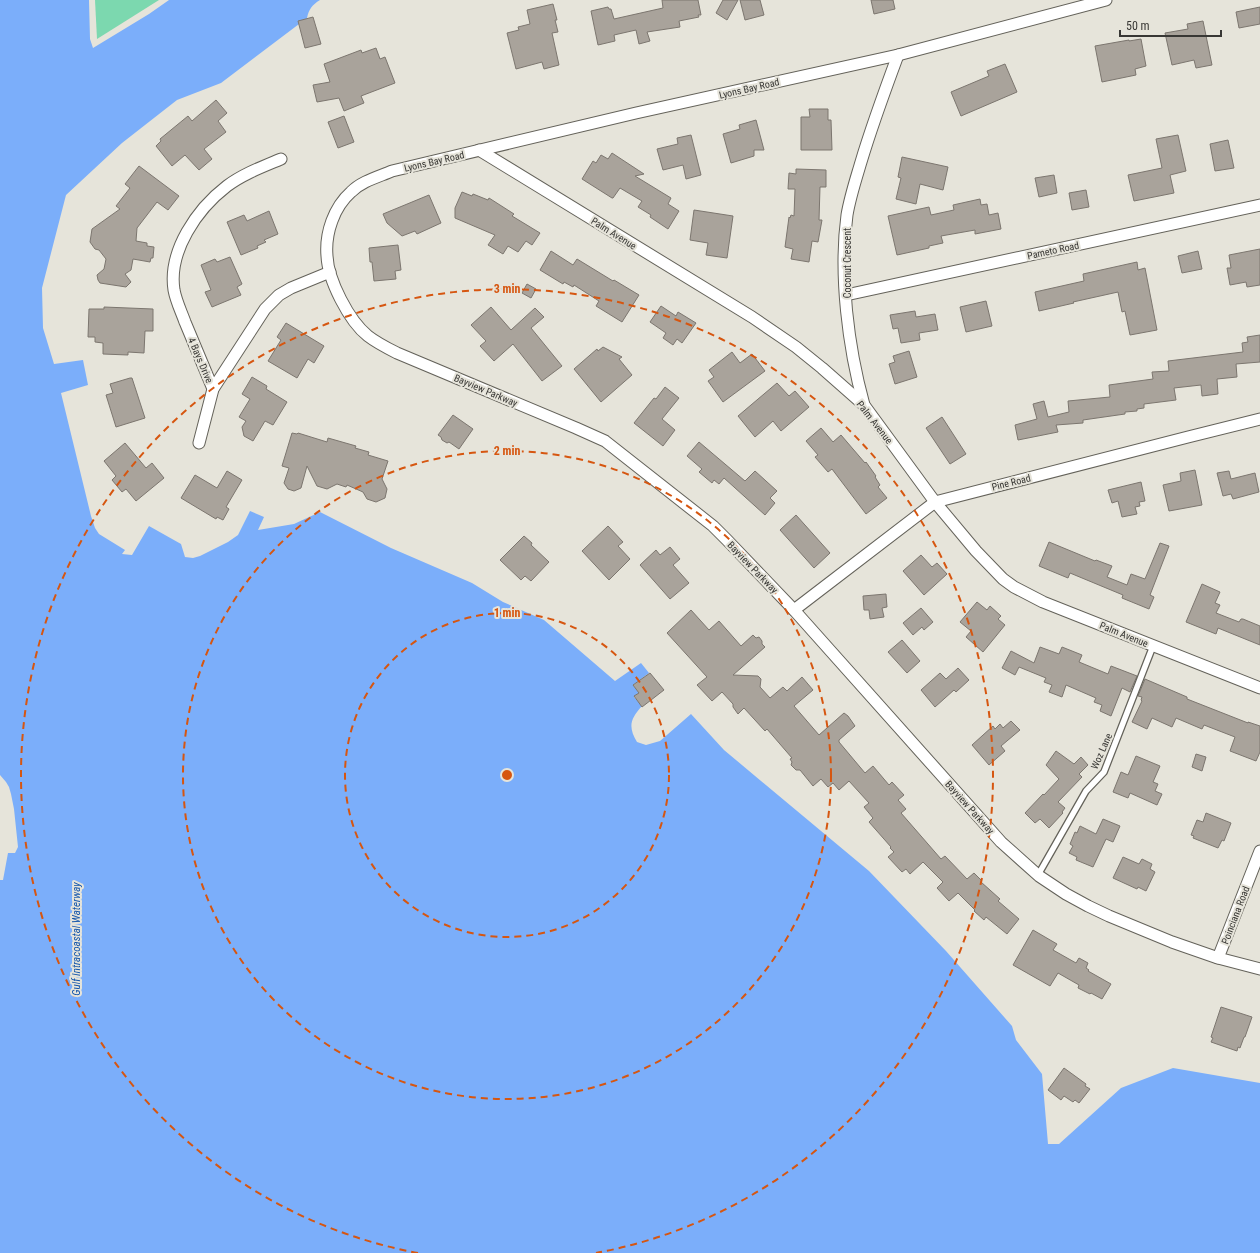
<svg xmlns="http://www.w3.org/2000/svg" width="1260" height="1253" viewBox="0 0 1260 1253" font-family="'Roboto Condensed',sans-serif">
	<rect width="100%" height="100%" fill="#e6e4da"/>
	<path fill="#7cd8af" d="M95 0H159L97 39Z"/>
	<path fill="#7baefa" d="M0 0H89L90 39 93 48 149 14 169 0H320C312 5 309 9 307 18L221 83 177 100 122 143 66 195 42 288 43 328 54 364 83 360 88 385 61 393 91 516 95 528 99 534 125 550 122 554 132 555 149 526 181 544 185 557 193 558 200 556 228 542 238 535 250 511 264 517 258 530 294 524 320 512 391 548 472 583 503 602 544 620 615 681 641 663 649 673 633 685 639 693 634 697 642 706C630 719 628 727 637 742L646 745 660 741 691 714 724 750 869 871 946 951 1012 1026 1016 1040 1042 1074 1048 1144H1059L1121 1088 1173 1068 1260 1083V1253H0V880H3L8 853H15L18 847 14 809 11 794 9 787 6 782 0 775Z"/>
	<g fill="#a9a39b" stroke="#7c766f">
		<path d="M662 0H698L701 15H698L699 17 679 21 680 27 647 32 650 41 639 44 636 30 614 35 615 41 598 45 591 11 608 7 609 9H611L614 19 663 8Z"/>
		<path d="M723 0H738L727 20 716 13Z"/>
		<path d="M740 0H760L764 15 745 20Z"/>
		<path d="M871 0H893L895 9 874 14Z"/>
		<path d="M553 4 557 20H555L558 32 552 33 559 65 544 69 542 62 516 69 507 33 519 30 518 27 530 24 527 10Z"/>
		<path d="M1260 7V24L1239 28 1236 12Z"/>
		<path d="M313 17 321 44 305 48 298 21Z"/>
		<path d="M1203 21 1212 65 1196 68 1194 60 1172 65 1165 33 1188 29 1187 24Z"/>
		<path d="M1141 39 1146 66 1135 69 1136 75 1102 82 1095 46 1129 40V41Z"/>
		<path d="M376 48 380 59 385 57 395 83 361 96 364 103 344 111 339 98 317 102 313 85 330 82 324 64 361 50 362 53Z"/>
		<path d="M1005 64 1017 92 961 116 951 92 989 76 987 71Z"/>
		<path d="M216 100 227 113 218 121 226 132 204 149 212 159 199 170 185 155 172 166 156 146 161 141 160 139 188 116 192 121Z"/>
		<path d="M809 109H828V120H831L832 150H801V117H810Z"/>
		<path d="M344 116 354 142 338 148 328 122Z"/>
		<path d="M756 120 764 150H754V156L731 163 723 134 740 129 739 125Z"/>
		<path d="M691 135 701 175 686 179 683 165 663 170 657 149 678 144 677 138Z"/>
		<path d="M1178 135 1186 171 1170 175 1174 193 1134 201 1128 175 1162 168 1156 139Z"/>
		<path d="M1228 140 1234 168 1215 171 1210 144Z"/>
		<path d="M612 153 644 174 635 176 671 198 668 204 679 211 668 229 650 217 651 215 638 207 642 201 620 188 613 198H612L582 179 593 161 596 163 601 155 608 159Z"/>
		<path d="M902 157 948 167 943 190 920 184 916 204 896 199 901 178 898 177Z"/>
		<path d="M139 166 179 196 168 210 157 202 137 228 136 241 147 243V246L154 247 153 258H151L150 262 133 259 131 270 125 274 131 282 126 287 100 283 98 280 97 275 104 269 106 259 99 250 95 249 90 242 92 229 120 209 116 206 130 188 125 184Z"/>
		<path d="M796 169 826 170V187H820L819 220H822L818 242 812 241 809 262 791 259 793 249 785 247 789 217 790 218 791 215 794 216 795 189H788L789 173 796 174Z"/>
		<path d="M1054 175 1057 193 1039 197 1035 178Z"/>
		<path d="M1086 190 1089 207 1072 210 1069 193Z"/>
		<path d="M462 192 472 196 473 194 488 200 489 198 514 214 512 216 540 233 532 245 526 241 518 252 508 246 503 254 488 245 495 235 455 218V208Z"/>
		<path d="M429 195 441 223 417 234 415 231 402 236 387 223 383 214Z"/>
		<path d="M980 199 981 205 987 204 989 215 998 213 1001 229 975 234V230L941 236 943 243 929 246V248L897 255 888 216 929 207 931 215 954 210 953 205Z"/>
		<path d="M694 210 733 216 727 258 706 255 708 243 690 240Z"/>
		<path d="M269 211 278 234 264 240 266 242 257 246 258 248 241 255 227 222 244 215 247 221Z"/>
		<path d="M398 245 401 270 395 271 396 279 374 281 372 262H370L369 248Z"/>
		<path d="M1260 249V285L1247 287 1246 282 1230 285 1227 268H1231L1229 255Z"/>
		<path d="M551 251 573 265 577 259 613 281 614 280 639 295 622 322 596 306 599 301 574 285 573 287 564 282 563 284 540 270Z"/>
		<path d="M1198 251 1202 269 1182 273 1178 256Z"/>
		<path d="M230 257 242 284 237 287 241 295 212 307 205 292 211 290 201 265 215 259 217 262Z"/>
		<path d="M1137 262 1138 270 1145 268 1157 330 1130 335 1125 311 1122 312 1118 292 1073 302 1074 303 1039 311 1035 292 1084 281 1083 274Z"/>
		<path d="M527 284 536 289 531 298 522 293Z"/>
		<path d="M986 301 992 326 966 332 960 307Z"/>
		<path d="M661 306 676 316 678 312 696 323 682 343 677 339 673 345 663 338 666 333 650 322Z"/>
		<path d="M104 307 153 309V331H145L144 353 128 352V355L103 354V343L95 342V337H88L89 309H104Z"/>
		<path d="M491 307 511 330 535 308 544 317 531 328 562 366 542 381 513 344 494 361 480 346 486 341 471 325Z"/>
		<path d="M915 311 916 317 935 314 938 330 919 333 920 340 901 343 898 328 893 329 890 315Z"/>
		<path d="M286 323 324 346 314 363 308 359 297 378 268 361 281 340 277 337Z"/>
		<path d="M1260 335V362L1236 364 1237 377 1217 379 1218 394 1202 396 1201 385 1174 388 1176 400 1144 404V408L1137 409V411L1125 412V414L1083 420V423L1056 425 1058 432 1018 440 1015 425 1037 419 1033 404 1044 401 1048 417 1069 412 1068 401 1110 397 1109 385 1153 379 1152 372 1169 371 1168 361 1243 352 1242 343 1248 342 1247 337Z"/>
		<path d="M603 347 622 357 619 359 632 375 601 402 574 369 597 349 598 351Z"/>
		<path d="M909 351 917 377 895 384 889 364 895 362 893 356Z"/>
		<path d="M732 352 740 363 752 354 765 371 723 402 708 381 714 377 709 370Z"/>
		<path d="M252 377 267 386 266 389 287 402 273 425 265 421 253 441 244 436 242 427 246 421 239 417 250 399 242 394Z"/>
		<path d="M130 378H132L145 418 116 427 106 395 113 393 110 384Z"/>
		<path d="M777 383 789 396 795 391 809 407 781 431 773 421 755 437 738 416Z"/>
		<path d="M665 387 679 398 662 419 675 430 663 446 634 423 654 398 656 399Z"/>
		<path d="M453 415 473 429 459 449 449 442 447 443 442 440 441 437 438 435Z"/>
		<path d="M942 417 966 454 950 464 926 428Z"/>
		<path d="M821 428 833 442 841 435 865 463 866 462 876 476 875 477 880 485 878 487 887 498 866 514 832 469 828 472 815 457 818 455 806 441Z"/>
		<path d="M292 433 297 434 298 433 327 442 328 438 356 446 355 448 369 452 368 455 388 461 382 479 387 489 385 498 376 502 367 499 363 492 347 485 346 487 337 484 327 489 317 486 307 466 301 488 294 491 288 489 284 483 289 468 282 466Z"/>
		<path d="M699 442 745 481 755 471 777 491 770 498 775 503 765 515 724 478 719 484 714 480 712 483 699 472 702 469 687 456Z"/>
		<path d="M125 443 146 468 152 463 164 478 136 501 126 489 122 492 112 480 116 476 104 461Z"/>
		<path d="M1195 470 1202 505 1169 511 1163 485 1181 481 1180 473Z"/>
		<path d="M227 471 242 480 226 507 229 509 223 520 217 517 216 519 181 498 195 475 217 488Z"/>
		<path d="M1229 471 1231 479 1255 473 1259 492 1233 499 1231 494 1223 496 1217 473Z"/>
		<path d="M1141 482 1145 501 1139 502 1140 506 1135 507 1137 514 1122 517 1118 501 1112 503 1108 490Z"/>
		<path d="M796 515 830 553 814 568 780 530Z"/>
		<path d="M608 526 623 542 618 546 630 559 609 580 582 551Z"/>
		<path d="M524 536 532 543 531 545 549 562 531 581 525 576 521 580 500 560Z"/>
		<path d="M1049 542 1095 561 1096 560 1112 566 1107 577 1127 585 1131 574 1145 579 1160 543 1169 546 1150 595 1154 597 1149 609 1122 598 1123 595 1070 573 1068 578 1039 566Z"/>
		<path d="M670 547 680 559 673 565 689 583 670 599 640 565 656 550 660 555Z"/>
		<path d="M921 555 932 567 937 563 947 574 924 595 903 571Z"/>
		<path d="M1202 584 1220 592 1215 603 1220 605 1216 613 1239 622 1241 619H1243L1260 626V645L1218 628 1216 634 1186 622Z"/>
		<path d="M886 594 887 607 882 608 884 617 870 619 869 610H864L863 596Z"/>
		<path d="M977 602 987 610 990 606 1001 616 998 619 1005 625 983 652 966 637 971 631 960 622Z"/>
		<path d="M921 608 933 622 924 630 922 627 913 635 903 623Z"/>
		<path d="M691 610 709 630 719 621 741 646 753 635 756 638 759 637 762 641V644L765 647 733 675 758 676 761 679 760 687 770 698 783 687 787 691 802 677 813 690 794 706 819 735 844 713 848 716 855 726 839 740V742L865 773 873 766 889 785 892 782 904 795 898 800 906 809 901 813 941 859 945 856 967 879 974 873 982 881 981 882 1000 899 998 901 1019 919 1007 934 986 917 984 920 974 911 975 910 958 893 949 901 937 888 943 882 923 862 910 874 906 869 902 872 888 857 894 852 890 848 891 847 869 822 873 818 864 807 869 803 849 781 839 790 833 783 828 787 821 779 813 786 800 770H796L791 765 792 762 790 759 792 758 767 729 765 731 744 708 738 714 733 707V704L722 692 712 701 697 685 707 677 667 633Z"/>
		<path d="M902 640 920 661 907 673 888 652Z"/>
		<path d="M1040 647 1059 654 1062 647 1082 655 1079 662 1108 674 1111 666 1137 676 1130 692 1122 688 1111 716 1100 711 1102 705 1094 702 1096 698 1066 685 1062 697 1049 692 1052 685 1044 682 1046 678 1019 667 1015 675 1002 668 1011 651 1034 663Z"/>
		<path d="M958 668 969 680 956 692 954 690 935 707 921 690 940 673 946 679Z"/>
		<path d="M650 673 664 690 642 707 634 696 639 693 633 685Z"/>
		<path d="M1145 679 1187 697V699L1248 723V722L1260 726V752L1256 761 1230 751 1235 737 1204 725 1202 729 1176 718 1172 727 1152 718 1147 729 1132 722 1142 701 1141 700 1142 697 1138 696Z"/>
		<path d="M1011 721 1020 730 1001 746 1005 751 989 765 972 745 993 726 995 729 1000 724 1003 728Z"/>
		<path d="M1056 751 1074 764 1081 757 1088 765 1079 774 1082 777 1058 802 1065 808 1062 812 1063 813 1049 828 1040 819 1035 823 1025 813 1043 794 1044 795 1059 779 1046 765Z"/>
		<path d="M1196 754 1206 757 1202 771 1192 767Z"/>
		<path d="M1136 756 1160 766 1153 782 1158 784 1155 791 1162 794 1157 805 1130 793 1128 798 1113 792 1121 772 1128 775Z"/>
		<path d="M1206 813 1231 823 1224 841 1222 840 1218 848 1193 838 1194 836 1191 835 1197 820 1203 822Z"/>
		<path d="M1103 819 1120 826 1113 842 1106 839 1093 867 1076 860 1077 857 1069 853 1073 846 1070 844 1075 832 1077 833 1080 826 1096 834Z"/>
		<path d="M1123 857 1139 864 1142 859 1152 864 1150 869 1155 872 1146 891 1138 887 1137 889 1113 878Z"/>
		<path d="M1033 930 1057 944 1053 950 1076 963 1079 958 1088 963 1086 968 1089 970 1088 971 1111 984 1102 999 1091 993 1090 994 1078 988 1079 985 1058 973 1050 986 1013 965Z"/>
		<path d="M1221 1007 1252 1017 1245 1037H1244L1240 1048 1238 1047 1237 1051 1211 1042 1213 1038 1211 1037Z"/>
		<path d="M1064 1068 1086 1084 1085 1086 1090 1089 1079 1103 1075 1100 1073 1102 1064 1096 1061 1100 1048 1090Z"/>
	</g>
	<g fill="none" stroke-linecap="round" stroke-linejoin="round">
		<g stroke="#64625a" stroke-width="8">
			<path id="service" d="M1038 875 1086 791 1104 772 1153 646"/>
		</g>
		<g stroke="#64625a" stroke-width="13">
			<g id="minor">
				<path d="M1106 0 898 55 636 113 392 171C378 177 362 181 351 192 334 207 325 233 327 256 328 280 349 321 368 336 377 343 387 348 397 353L576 428 605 441 713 526 727 540 794 610 1001 842 1039 876 1066 894 1088 906 1109 916 1172 942 1218 958 1260 969"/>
				<path d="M479 150 752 317 796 347 822 368 864 405 935 502 976 551 1003 579 1014 587 1043 602 1260 688"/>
				<path d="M846 295 1260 205"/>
				<path d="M213 389C204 367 194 344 185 322 181 311 176 301 174 290 168 251 197 209 227 186 243 174 262 167 281 159"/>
				<path d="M864 405C848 347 839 274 847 215 850 197 856 179 861 162 872 125 885 90 898 55"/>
				<path d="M199 443 213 389 265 309 279 295 291 288 330 272"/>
				<path d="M794 610 935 502 1188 437 1260 419"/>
				<path d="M1218 958 1260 851"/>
			</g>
		</g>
		<use href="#service" stroke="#fff" stroke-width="5.5"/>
		<use href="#minor" stroke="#fff" stroke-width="11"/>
	</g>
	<g fill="none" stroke="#d65610" stroke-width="2" stroke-dasharray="7 5">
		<circle cx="507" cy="775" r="162"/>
		<circle cx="507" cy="775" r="324"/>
		<path d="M418 1253A486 486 0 1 1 596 1253"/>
	</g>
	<g text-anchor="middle" stroke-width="4" stroke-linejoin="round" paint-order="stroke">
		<g font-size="10" fill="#383734" stroke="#e6e4da">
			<text transform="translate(749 88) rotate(-13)" y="4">Lyons Bay Road</text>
			<text transform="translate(434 161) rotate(-13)" y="4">Lyons Bay Road</text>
			<text transform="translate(614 233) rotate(32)" y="4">Palm Avenue</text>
			<text transform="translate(1053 250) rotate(-12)" y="4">Pameto Road</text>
			<text transform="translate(847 263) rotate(-90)" y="4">Coconut Crescent</text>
			<text transform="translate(201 360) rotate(67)" y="4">4 Bays Drive</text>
			<text transform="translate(486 390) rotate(23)" y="4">Bayview Parkway</text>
			<text transform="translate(875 422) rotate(52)" y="4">Palm Avenue</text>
			<text transform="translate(1011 482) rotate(-14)" y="4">Pine Road</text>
			<text transform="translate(753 567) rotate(46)" y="4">Bayview Parkway</text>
			<text transform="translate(1124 634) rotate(22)" y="4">Palm Avenue</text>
			<text transform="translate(1101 751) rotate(-66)" y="4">Woz Lane</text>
			<text transform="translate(970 807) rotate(48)" y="4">Bayview Parkway</text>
			<text transform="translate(1235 915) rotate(-69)" y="4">Poinciana Road</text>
		</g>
		<g font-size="11" font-style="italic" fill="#1053aa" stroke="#e6e4da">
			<text transform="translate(76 939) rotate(-90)" y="4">Gulf Intracoastal Waterway</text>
		</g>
	</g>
	<circle cx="507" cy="775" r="6" fill="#d65610" stroke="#e6e4da" stroke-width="2"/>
	<g font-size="12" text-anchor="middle" font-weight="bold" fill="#d65610" stroke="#e6e4da" stroke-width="4" stroke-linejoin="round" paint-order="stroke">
		<text x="507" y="293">3 min</text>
		<text x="507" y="455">2 min</text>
		<text x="507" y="617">1 min</text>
	</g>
	<path d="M1120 30v6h101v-6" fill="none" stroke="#383734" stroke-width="2"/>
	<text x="1126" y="30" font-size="12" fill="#383734" stroke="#e6e4da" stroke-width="3" paint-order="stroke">50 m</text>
</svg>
